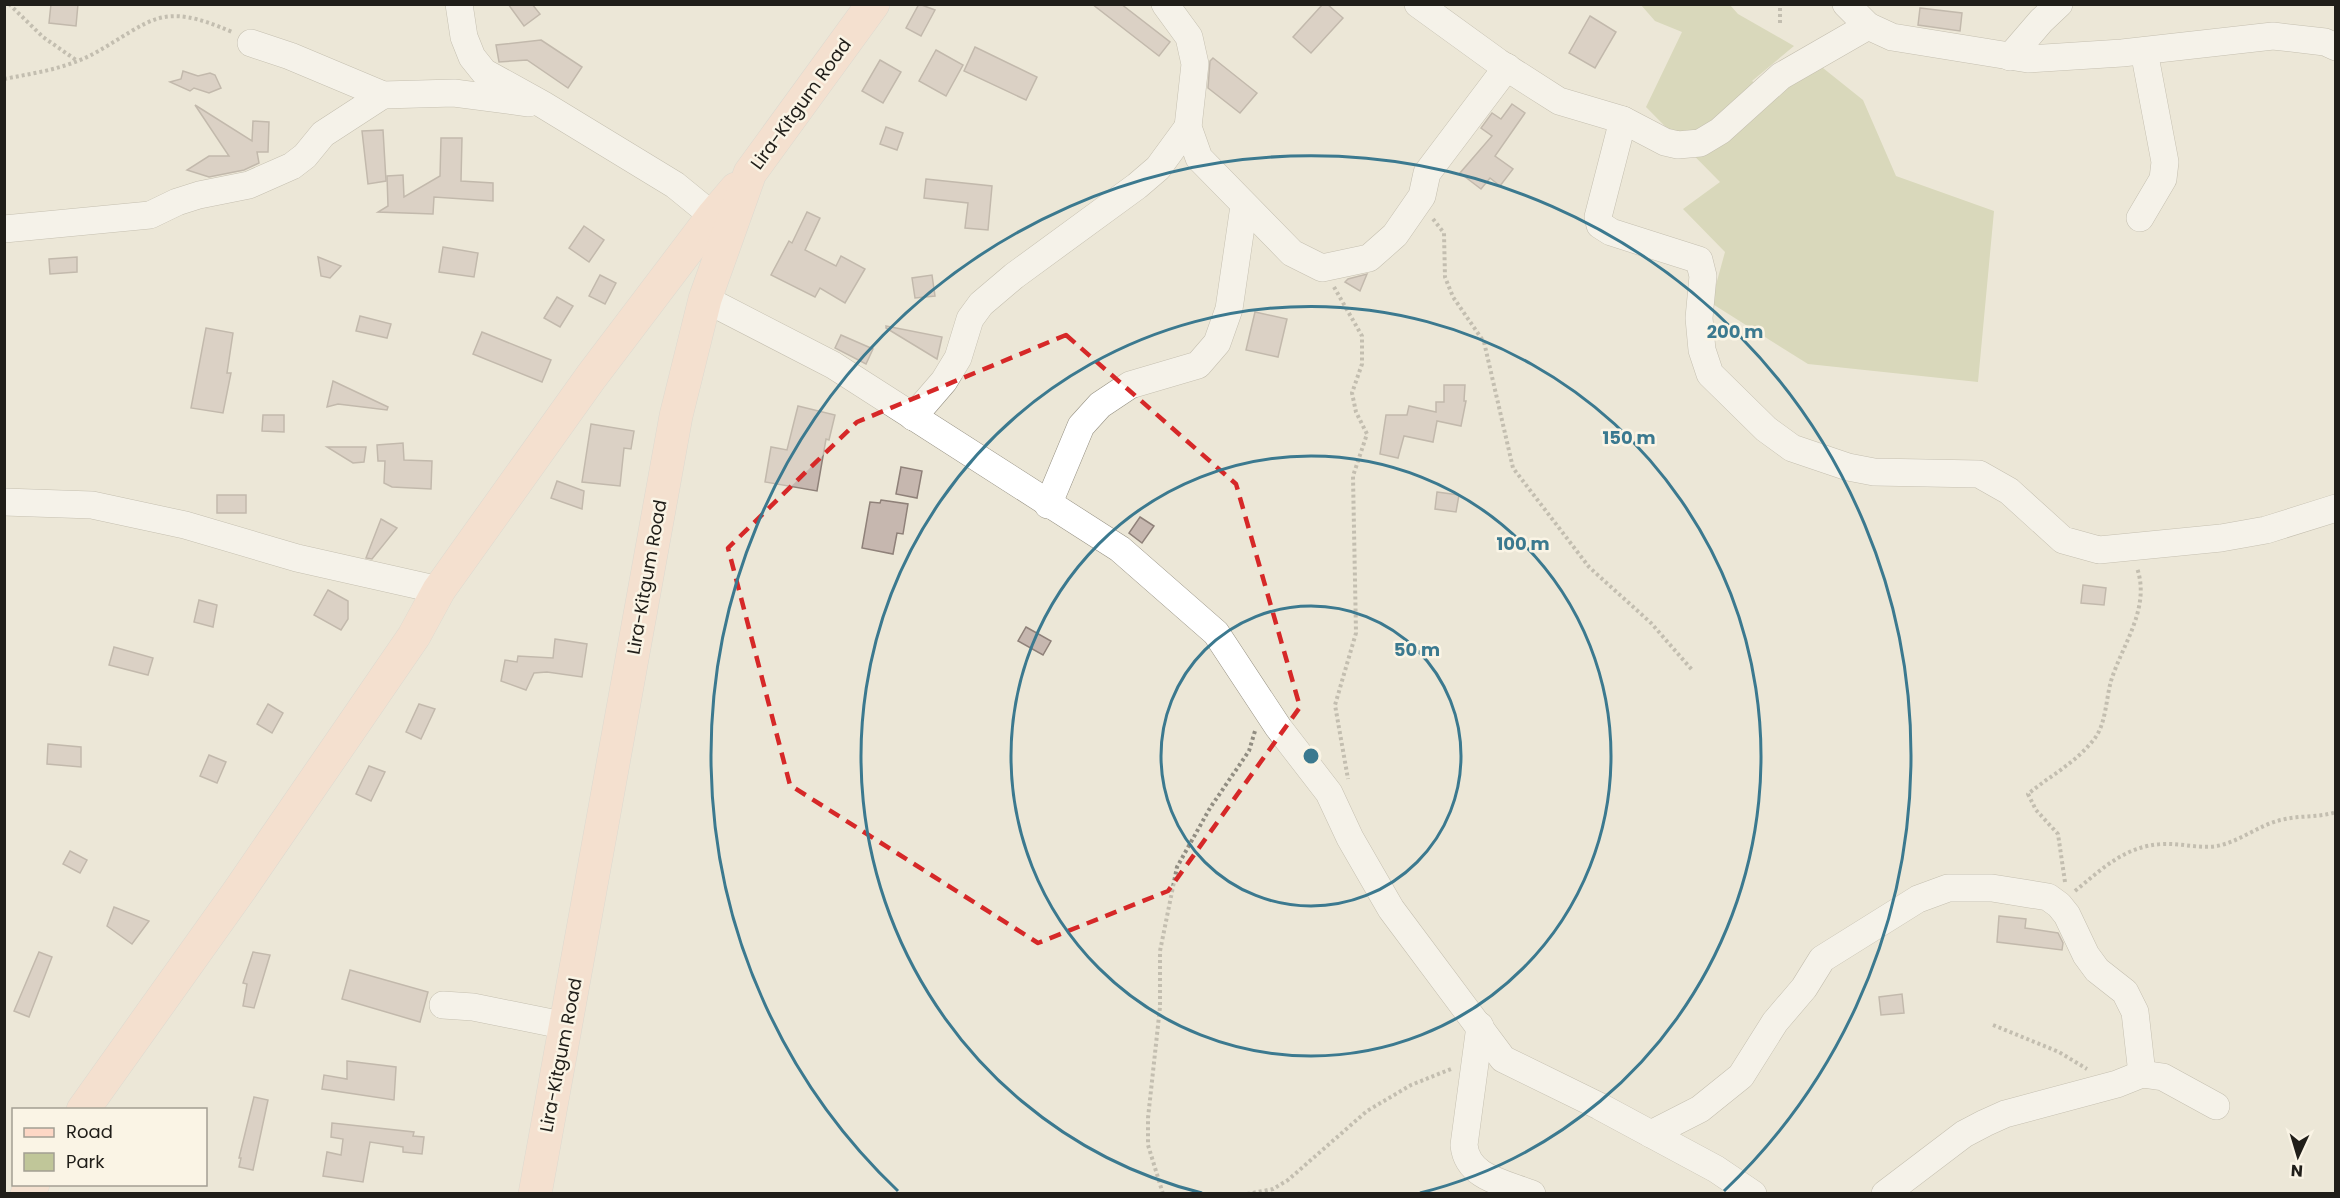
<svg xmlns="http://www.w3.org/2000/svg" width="2340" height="1198" viewBox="0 0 2340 1198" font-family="Poppins,sans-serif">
	<rect width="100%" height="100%" fill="#ece7d7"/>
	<path fill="#c0c699" d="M1641 5H1730L1738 14 1794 46 1752 81 1770 93 1813 60 1863 100 1896 176 1994 211 1978 382 1808 364 1711 303 1725 252 1683 209 1720 182 1646 107 1682 32 1655 21Z"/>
	<g fill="#c6b7af" stroke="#8f8179" stroke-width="1.5">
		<path d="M51 4H78L76 26 49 23Z"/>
		<path d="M508 4H532L540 14 524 26Z"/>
		<path d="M919 4 935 10 921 36 906 28Z"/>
		<path d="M1092 4H1121L1170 42 1159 56Z"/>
		<path d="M1323 4H1327L1343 18 1311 53 1293 37Z"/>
		<path d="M1920 8 1962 13 1960 31 1918 25Z"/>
		<path d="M1590 16 1616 32 1595 68 1569 53Z"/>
		<path d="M541 40 582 67 568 88 527 60 499 62 496 45Z"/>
		<path d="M975 47 1037 77 1026 100 964 71Z"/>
		<path d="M936 50 963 65 946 96 919 81Z"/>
		<path d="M1213 58 1257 93 1240 113 1208 88 1210 61Z"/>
		<path d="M880 60 901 72 883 103 862 91Z"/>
		<path d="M183 71 198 76 210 73 215 75 221 88 209 93 194 88 190 91 170 82 181 79Z"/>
		<path d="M1512 104 1525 113 1495 156 1513 169 1500 186 1490 178 1481 189 1460 173 1492 136 1481 128 1492 113 1501 119Z"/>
		<path d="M195 105 252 141 253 121 269 122 268 152H257L259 163 244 170 209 177 187 170 209 156H229Z"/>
		<path d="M886 127 903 133 897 150 880 144Z"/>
		<path d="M383 130 386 181 368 184 362 131Z"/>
		<path d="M441 138H462L461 181 493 183V201L434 197 433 214 378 212 388 206 387 176 403 175 404 197 440 176Z"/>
		<path d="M926 179 992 186 988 230 965 228 968 203 924 198Z"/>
		<path d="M807 212 820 218 805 250 836 266 841 256 865 269 845 303 820 288 815 297 771 275 789 241 792 243Z"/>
		<path d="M584 226 604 240 589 262 569 248Z"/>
		<path d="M443 247 478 253 474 277 439 272Z"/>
		<path d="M77 257V272L50 274 49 259Z"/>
		<path d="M318 257 341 266 330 278 321 276Z"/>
		<path d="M1367 274 1360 291 1345 282 1348 279Z"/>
		<path d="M600 275 616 283 605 304 589 296Z"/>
		<path d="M932 275 935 296 915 298 912 278Z"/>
		<path d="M557 297 573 306 560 327 544 318Z"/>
		<path d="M1255 312 1287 319 1278 357 1246 350Z"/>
		<path d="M360 316 391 324 387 338 356 331Z"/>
		<path d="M886 326 942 337 937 359 886 328Z"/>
		<path d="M206 328 233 333 227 373H231L223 413 191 408Z"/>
		<path d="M482 332 551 360 542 382 473 354Z"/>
		<path d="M841 335 873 349 866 364 835 348Z"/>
		<path d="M333 381 388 407 387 410 338 404 327 407Z"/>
		<path d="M1444 385H1465L1464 401H1466L1461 426 1437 421 1433 442 1404 436 1398 458 1380 454 1386 415H1407L1409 406 1436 412V402H1444Z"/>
		<path d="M798 406 835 415 829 440 826 439 817 491 765 482 771 447 787 450Z"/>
		<path d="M263 415H284V432L262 431Z"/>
		<path d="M591 424 634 431 631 449 624 448 620 486 582 482Z"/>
		<path d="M403 443 404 460 432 461 431 489 392 487 384 483 385 461H378L377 445Z"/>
		<path d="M327 447H366L364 462 353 463Z"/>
		<path d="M901 467 922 471 917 498 896 494Z"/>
		<path d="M557 481 584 491 582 509 551 498Z"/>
		<path d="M1437 492 1459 495 1456 512 1435 509Z"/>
		<rect x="217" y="495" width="29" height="18"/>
		<path d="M881 500 908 504 903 534 897 533 893 554 862 548 870 502 880 503Z"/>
		<path d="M1140 517 1154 526 1142 543 1129 533Z"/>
		<path d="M381 519 397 528 372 559 366 558Z"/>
		<path d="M2083 585 2106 588 2104 605 2081 603Z"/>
		<path d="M328 590 348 601V619L341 630 314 615Z"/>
		<path d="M199 600 217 605 213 627 194 622Z"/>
		<path d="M1026 627 1051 641 1043 655 1018 641Z"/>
		<path d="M555 639 587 644 582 677 547 672 534 673 526 690 501 681 505 660 517 662 518 656 553 658Z"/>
		<path d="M114 647 153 658 148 675 109 665Z"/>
		<path d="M268 704 283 713 272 733 257 724Z"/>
		<path d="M419 704 435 709 421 739 406 732Z"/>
		<path d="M48 744 81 747V767L47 764Z"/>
		<path d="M209 755 226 762 217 783 200 776Z"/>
		<path d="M369 766 385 772 371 801 356 794Z"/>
		<path d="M70 851 87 860 80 873 63 864Z"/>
		<path d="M114 907 149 921 132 944 107 926Z"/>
		<path d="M1999 916 2026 919 2025 928 2058 933 2063 943 2062 950 1997 942Z"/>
		<path d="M39 952 52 957 29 1017 14 1011Z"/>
		<path d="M253 952 270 955 254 1008 243 1006 247 984 243 983Z"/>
		<path d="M350 970 428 992 420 1022 342 999Z"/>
		<path d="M1902 994 1904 1013 1881 1015 1879 997Z"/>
		<path d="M347 1061 396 1067 394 1100 322 1089 324 1075 347 1079Z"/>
		<path d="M254 1097 268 1100 253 1170 239 1167 241 1158H239Z"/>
		<path d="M332 1123 414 1132 413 1136 424 1137 422 1154 403 1152V1147L370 1142 363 1182 323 1176 327 1152 341 1155 343 1139 331 1137Z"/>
	</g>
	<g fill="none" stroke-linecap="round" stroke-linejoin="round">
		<g stroke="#959082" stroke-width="28">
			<g id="minor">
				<path d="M459 4 464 37 472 57 484 72 542 104 675 185 713 216"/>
				<path d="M1165 4 1189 37 1195 64 1188 127 1199 158 1292 253 1322 268 1369 258 1395 235 1422 196 1427 173 1507 67"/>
				<path d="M1418 4 1498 62 1559 101 1623 120 1665 142 1678 145 1700 143 1720 131 1781 76 1868 26"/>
				<path d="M1846 4 1868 26 1892 37 2028 59 2122 53 2273 36 2325 42 2336 47"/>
				<path d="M251 43 290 56 383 95 454 93 529 103"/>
				<path d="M2010 57 2041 21 2059 4"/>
				<path d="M1623 120 1598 217 1600 225 1611 232 1699 260 1703 276 1699 318 1702 350 1710 374 1766 429 1792 448 1848 467 1874 472 1979 474 2009 491 2063 540 2099 550 2221 538 2266 530 2336 508"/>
				<path d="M2140 218 2163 179 2165 162 2144 51"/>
				<path d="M4 229 150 215 177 202 199 195 249 185 292 166 305 156 323 134 383 95"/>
				<path d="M705 299 833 365 1120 549 1216 633 1278 727 1329 793 1350 838 1391 909 1503 1059 1599 1106 1716 1169 1753 1194"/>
				<path d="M913 417 944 381 958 358 970 319 981 304 1014 276 1137 186 1158 168 1188 127"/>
				<path d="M4 502 92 505 185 525 297 558 439 590"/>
				<path d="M1048 505 1081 426 1100 405 1130 385 1198 365 1217 343 1229 309 1244 206"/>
				<path d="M443 1005 473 1007 567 1026"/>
				<path d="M1480 1026 1464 1145C1467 1178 1505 1183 1532 1194"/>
				<path d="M1651 1134 1700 1109 1741 1076 1775 1022 1804 988 1822 959 1918 899 1948 888H1992L2048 897 2059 905 2067 915 2086 955 2097 970 2125 992 2135 1012 2142 1074"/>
				<path d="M1885 1194 1964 1134 1985 1123 2005 1114 2117 1084 2142 1074 2163 1077 2216 1106"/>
			</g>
		</g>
		<g stroke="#c9c9c8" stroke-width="34">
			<g id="major">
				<path d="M83 1110 239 891 414 636 439 590 591 377 713 216 736 189"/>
				<path d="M27 1194 33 1184"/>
				<path d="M535 1194 676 416 705 299 750 173 873 4"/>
			</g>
		</g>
		<g stroke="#918d82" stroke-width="4" stroke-dasharray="3 3" stroke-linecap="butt">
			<path d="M9 4 43 37 76 60"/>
			<path d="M1780 23V4"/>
			<path d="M4 79C34 73 65 69 93 54 153 21 159 0 232 32"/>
			<path d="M1433 219 1444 233 1445 277 1453 297 1484 342 1513 468 1589 567 1651 623 1693 671"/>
			<path d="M1334 287 1362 336V364L1352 393 1356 412 1367 434 1353 476 1356 633 1335 705 1348 779"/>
			<path d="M2065 882 2058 834 2036 810 2028 794C2051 775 2077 762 2095 738 2106 723 2106 699 2111 681 2122 645 2151 608 2137 568"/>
			<path d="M2075 891C2102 869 2125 846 2162 844 2181 843 2199 849 2217 846 2239 842 2259 825 2281 820 2299 815 2318 818 2336 812"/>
			<path d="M1993 1025 2059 1052 2087 1069"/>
			<path d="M1163 1194 1148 1145V1118L1160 1007V951L1177 867 1210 808 1249 751 1255 731"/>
			<path d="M1247 1194 1273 1189 1288 1180 1367 1111 1411 1085 1451 1069"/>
		</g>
		<use href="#minor" stroke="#fff" stroke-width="27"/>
		<use href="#major" stroke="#fdd7c5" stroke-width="33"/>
	</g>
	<path d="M0 0H2340V1198H0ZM1066 335 1236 484 1300 707 1168 891 1038 943 790 785 728 548 857 422Z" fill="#ece7d7" fill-opacity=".55" fill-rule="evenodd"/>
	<path fill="none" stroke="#d62828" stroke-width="4.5" stroke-dasharray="12 8" stroke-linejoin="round" d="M1066 335 1236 484 1300 707 1168 891 1038 943 790 785 728 548 857 422Z"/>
	<g fill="none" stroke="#3b798f" stroke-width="3">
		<circle cx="1311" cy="756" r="150"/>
		<circle cx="1311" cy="756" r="300"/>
		<path d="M1202 1193A450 450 0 1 1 1420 1193"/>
		<path d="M898 1191A600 600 0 1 1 1724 1191"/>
	</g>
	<g text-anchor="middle" stroke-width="5" stroke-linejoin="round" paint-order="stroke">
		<g font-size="18" fill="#201e19" stroke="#faf4e5">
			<text transform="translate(801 104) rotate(-54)" y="6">Lira-Kitgum Road</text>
			<text transform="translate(647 577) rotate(-80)" y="6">Lira-Kitgum Road</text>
			<text transform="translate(561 1055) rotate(-79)" y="6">Lira-Kitgum Road</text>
		</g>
	</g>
	<circle cx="1311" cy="756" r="9" fill="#3b798f" stroke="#faf4e5" stroke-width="3"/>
	<g font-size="18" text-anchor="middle" font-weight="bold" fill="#3b798f" stroke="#faf4e5" stroke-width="5" stroke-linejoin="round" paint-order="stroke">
		<text x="1735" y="338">200 m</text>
		<text x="1629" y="444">150 m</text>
		<text x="1523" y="550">100 m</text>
		<text x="1417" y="656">50 m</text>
	</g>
	<rect width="2340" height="1198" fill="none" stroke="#201e19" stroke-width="12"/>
	<rect x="12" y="1108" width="195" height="78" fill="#faf4e5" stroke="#a39e93" stroke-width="1.5"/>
	<rect x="24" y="1128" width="30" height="9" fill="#fdd7c5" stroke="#a39e93" stroke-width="1.5"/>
	<text x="66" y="1138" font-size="18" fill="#201e19">Road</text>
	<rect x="24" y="1153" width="30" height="18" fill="#c0c699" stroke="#a39e93" stroke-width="1.5"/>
	<text x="66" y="1168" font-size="18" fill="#201e19">Park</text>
	<g transform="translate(2298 1156) rotate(184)" stroke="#faf4e5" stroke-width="4.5" paint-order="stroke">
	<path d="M0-4.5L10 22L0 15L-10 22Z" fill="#201e19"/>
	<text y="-9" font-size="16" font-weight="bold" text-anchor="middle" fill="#201e19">N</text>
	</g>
</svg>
